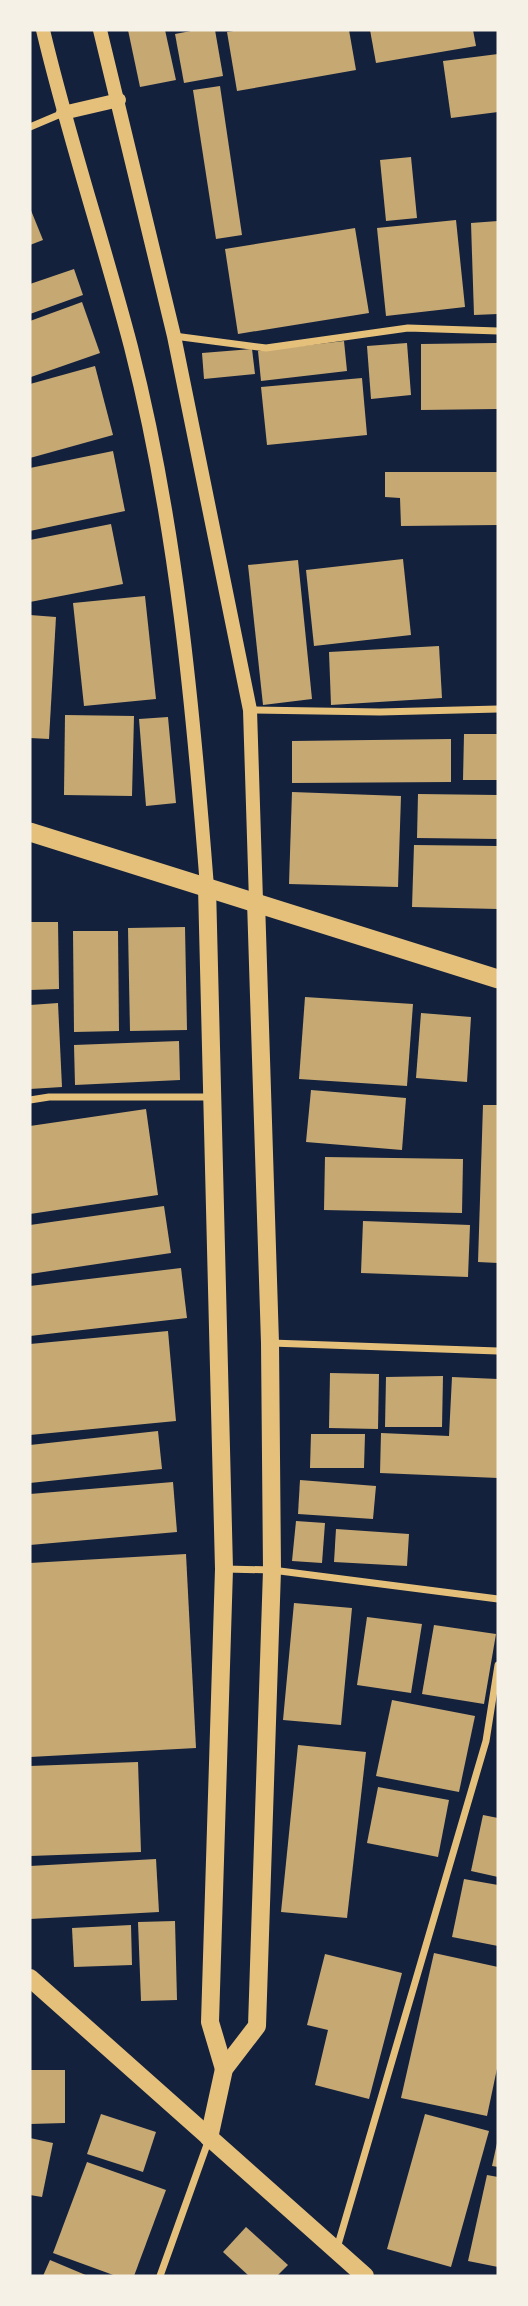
<svg xmlns="http://www.w3.org/2000/svg" width="528" height="2306" viewBox="0 0 528 2306" font-family="Inter,sans-serif">
	<rect width="100%" height="100%" fill="#14213d"/>
	<g fill="#c6a872">
		<path d="M128 30H165L176 80 140 87Z"/>
		<path d="M196 30H215L223 76 184 83 175 34Z"/>
		<path d="M240 30H349L356 70 237 91 227 32Z"/>
		<path d="M370 30H473L476 46 376 63Z"/>
		<path d="M498 54V112L451 118 443 61Z"/>
		<path d="M220 86 242 235 216 239 193 90Z"/>
		<path d="M411 157 417 218 386 221 380 160Z"/>
		<path d="M30 208 43 240 30 245Z"/>
		<path d="M456 220 465 307 386 316 377 228Z"/>
		<path d="M498 221V314L474 315 471 223Z"/>
		<path d="M355 228 369 313 238 334 225 249Z"/>
		<path d="M74 269 83 295 30 314V284Z"/>
		<path d="M82 302 100 353 31 377 30 321Z"/>
		<path d="M344 341 347 371 261 381 258 351Z"/>
		<path d="M407 343 411 395 371 399 367 346Z"/>
		<path d="M497 343V409L421 410V344Z"/>
		<path d="M252 349 255 374 204 379 202 353Z"/>
		<path d="M95 366 113 435 30 458V384Z"/>
		<path d="M362 378 367 435 267 445 261 387Z"/>
		<path d="M113 451 125 511 30 531V468Z"/>
		<path d="M385 472H498V525L401 526 400 498 385 497Z"/>
		<path d="M111 524 123 584 30 602V540Z"/>
		<path d="M403 559 411 635 314 646 306 570Z"/>
		<path d="M298 560 312 699 263 705 248 565Z"/>
		<path d="M145 596 156 699 84 706 73 603Z"/>
		<path d="M30 615 56 617 49 739 30 738Z"/>
		<path d="M439 646 442 698 331 705 329 652Z"/>
		<path d="M65 715 134 716 132 796 64 795Z"/>
		<path d="M168 717 176 803 146 806 139 719Z"/>
		<path d="M464 734H498V780H463Z"/>
		<path d="M451 739V782L292 783V741Z"/>
		<path d="M292 792 401 796 398 887 289 884Z"/>
		<path d="M418 794 498 795V839L417 838Z"/>
		<path d="M414 845 498 846V909L412 907Z"/>
		<path d="M30 922H58L59 989 30 990Z"/>
		<path d="M185 927 187 1030 130 1031 128 928Z"/>
		<path d="M73 931H118L119 1031 74 1032Z"/>
		<path d="M305 997 413 1004 407 1086 299 1079Z"/>
		<path d="M58 1003 62 1087 30 1089V1005Z"/>
		<path d="M421 1013 471 1017 467 1082 416 1078Z"/>
		<path d="M179 1041 180 1080 75 1085 74 1045Z"/>
		<path d="M311 1090 406 1098 402 1150 306 1142Z"/>
		<path d="M483 1105H498V1263L478 1262Z"/>
		<path d="M146 1109 158 1195 30 1214V1126Z"/>
		<path d="M325 1157 463 1159 462 1213 324 1210Z"/>
		<path d="M164 1206 171 1253 30 1274V1225Z"/>
		<path d="M363 1221 470 1225 468 1277 361 1273Z"/>
		<path d="M181 1268 187 1318 30 1336V1286Z"/>
		<path d="M168 1331 176 1421 30 1435V1344Z"/>
		<path d="M330 1373 379 1374 378 1429 329 1428Z"/>
		<path d="M443 1376 442 1427H385L386 1377Z"/>
		<path d="M452 1377 498 1379V1478L380 1473 381 1433 449 1436Z"/>
		<path d="M158 1431 162 1469 30 1483V1445Z"/>
		<path d="M311 1434H365L364 1468H310Z"/>
		<path d="M300 1480 376 1486 373 1519 298 1514Z"/>
		<path d="M173 1482 177 1532 30 1545V1494Z"/>
		<path d="M296 1521 325 1523 322 1563 292 1561Z"/>
		<path d="M336 1529 409 1534 407 1566 334 1562Z"/>
		<path d="M186 1554 196 1748 30 1757V1563Z"/>
		<path d="M294 1603 352 1608 341 1725 283 1720Z"/>
		<path d="M367 1617 422 1624 411 1693 357 1685Z"/>
		<path d="M434 1625 496 1634 484 1704 422 1694Z"/>
		<path d="M392 1700 475 1716 459 1792 376 1776Z"/>
		<path d="M298 1745 366 1752 347 1918 281 1912Z"/>
		<path d="M138 1762 141 1852 30 1856V1766Z"/>
		<path d="M378 1787 449 1800 438 1857 367 1843Z"/>
		<path d="M483 1815 498 1818V1877L471 1871Z"/>
		<path d="M156 1859 159 1912 30 1919V1866Z"/>
		<path d="M464 1879 498 1885V1946L452 1937Z"/>
		<path d="M175 1921 177 2000 141 2001 138 1922Z"/>
		<path d="M131 1925 132 1965 74 1967 72 1928Z"/>
		<path d="M434 1953 498 1967V2064L487 2116 401 2098Z"/>
		<path d="M325 1954 402 1973 369 2099 315 2085 328 2030 307 2025Z"/>
		<path d="M30 2070H65V2123L30 2124Z"/>
		<path d="M101 2114 156 2132 143 2172 87 2154Z"/>
		<path d="M425 2114 489 2131 451 2267 387 2249Z"/>
		<path d="M30 2138 53 2143 42 2197 30 2195Z"/>
		<path d="M497 2143H498V2167L492 2166Z"/>
		<path d="M87 2162 166 2190 134 2276H116L53 2253Z"/>
		<path d="M487 2175 498 2177V2267L468 2261Z"/>
		<path d="M246 2227 288 2265 277 2276H249L223 2252Z"/>
		<path d="M50 2260 88 2276H43Z"/>
	</g>
	<g fill="none" stroke-linecap="round" stroke-linejoin="round">
		<g stroke="#e5c07b" stroke-width="7">
			<path d="M30 127 63 113"/>
			<path d="M174 336 266 348 408 328 498 331"/>
			<path d="M250 710 380 712 498 709"/>
			<path d="M30 1100 49 1097H212"/>
			<path d="M271 1343 498 1351"/>
			<path d="M225 1569 272 1570 498 1599"/>
			<path d="M337 2248 486 1741 498 1665"/>
			<path d="M160 2276 209 2139"/>
		</g>
		<g stroke="#e5c07b" stroke-width="14">
			<path d="M43 30C68 136 103 240 131 347 176 523 193 706 207 887"/>
			<path d="M100 30 174 336 250 710 256 901"/>
			<path d="M63 113 119 100"/>
		</g>
		<g stroke="#e5c07b" stroke-width="18">
			<path d="M207 887 224 1569 210 2022 224 2069"/>
			<path d="M30 1978 365 2276"/>
			<path d="M209 2138 224 2069 257 2026 272 1570 270 1343 256 901"/>
		</g>
		<path stroke="#e5c07b" stroke-width="19" d="M30 832 498 979"/>
	</g>
	<rect width="528" height="2306" fill="none" stroke="#f6f1e7" stroke-width="63"/>
</svg>
